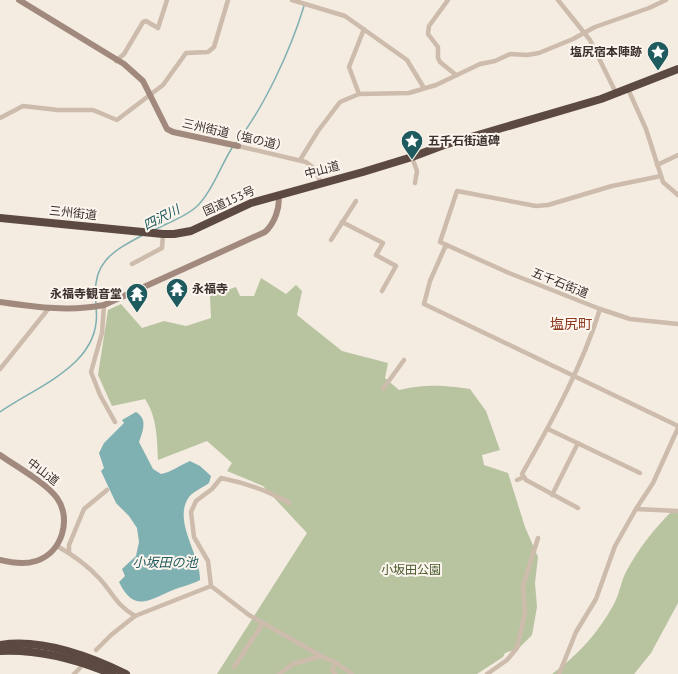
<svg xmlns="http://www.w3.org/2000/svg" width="678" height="674" viewBox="0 0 678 674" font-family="'PT Sans','Noto Sans JP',sans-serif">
	<rect width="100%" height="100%" fill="#f4ebe1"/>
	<g fill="#b8c4a0">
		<path d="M261 278 286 294 296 285 302 291 297 315 342 351 388 363 385 378 399 390C426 384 443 385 470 389L486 411 500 450 482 455 484 465 508 473 525 527 538 557 535 583 537 607 532 635 519 648 505 653 503 657 477 674H217L307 533 263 486 227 471 232 463 207 441 158 460C157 438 157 417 145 399L112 406 98 375 108 310 121 304 142 328 164 321 186 326 211 318 210 296 236 287 240 296H254Z"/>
		<path d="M671 512H678V603L651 653 634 674H552C578 655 599 632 614 604 620 593 621 580 627 570 639 548 654 529 671 512Z"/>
	</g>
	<path fill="#7fb0b2" d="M136 412C148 419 143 431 139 442L153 469 161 474C172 472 180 465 190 461L200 466 211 476 209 483C204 487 194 491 189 497 172 521 201 555 200 580 191 585 182 586 173 590 149 600 134 613 119 582L125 576 122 569 136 556 139 542 137 528 129 516 116 503 101 471 104 468 99 453 104 443 124 423 122 420Z"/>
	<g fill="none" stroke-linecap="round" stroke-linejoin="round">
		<g stroke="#7fb0b2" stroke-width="1.5">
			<path d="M236 143C264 108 291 49 304 6"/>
			<path d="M154 230C167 223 183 218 195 208 210 196 221 165 232 148"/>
			<path d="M96 304C91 263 111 252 143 235"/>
			<path d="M0 412C37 386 103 364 96 308"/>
		</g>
		<g stroke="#cdbbac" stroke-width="4.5">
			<path d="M292 0 345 16 407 60 424 88"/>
			<path d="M448 0 429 26 428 34 438 47V58L440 62 456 75"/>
			<path d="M558 0 590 40 616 93"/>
			<path d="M116 61 124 54 143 22 146 21 158 28 167 0"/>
			<path d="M628 89 646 129 663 182 678 195"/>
			<path d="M359 94 349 67 364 29"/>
			<path d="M0 118 23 106 58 110H93L117 120 163 85 186 53 208 52 214 47 228 0"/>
			<path d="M238 146 306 162 315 169 321 183"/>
			<path d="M412 157 417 171 415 183"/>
			<path d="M300 160 318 131 340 102 359 94 409 93 436 85 480 64 495 61 510 54 527 55 539 53 573 39 595 27 649 8 666 0"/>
			<path d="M657 165 678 155"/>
			<path d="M661 176 612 186 548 205 536 206 457 191 440 242 509 273 600 309 630 319 678 324"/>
			<path d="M342 222 383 243 376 255 396 266 382 291"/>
			<path d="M331 240 356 201"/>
			<path d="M448 246 445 247 430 281 424 304 678 426"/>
			<path d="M132 264 162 248 163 234"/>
			<path d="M104 305 102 333 91 372 100 395 115 422"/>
			<path d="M0 369 49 308"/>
			<path d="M383 389 404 360"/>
			<path d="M548 429 640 473"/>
			<path d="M517 480 524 477"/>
			<path d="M552 495 578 443"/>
			<path d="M289 503C267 490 246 483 221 478L212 489 196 501 191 512 194 537 208 561 211 586 249 615 321 656 336 663 352 674"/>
			<path d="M578 508 526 480 522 474C552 421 582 367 600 309"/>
			<path d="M636 509 678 511"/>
			<path d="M57 546C73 555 87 565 99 578 113 593 116 605 135 616"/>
			<path d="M69 553V545L84 509 107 490"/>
			<path d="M96 650 111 635 135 616 211 586"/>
			<path d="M234 667 263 623"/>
			<path d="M74 674 80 668"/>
			<path d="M279 674 293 664 321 656"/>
			<path d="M335 674 332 670 336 663"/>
			<path d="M487 674 507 660 517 648 525 613 523 586 538 538"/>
			<path d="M559 674 576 632 596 599 615 546 636 509 653 483 678 428"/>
		</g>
		<g stroke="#a18a7d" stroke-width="6">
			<path d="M19 0 124 64 143 81 167 129 173 132 238 146"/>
			<path d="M0 302C36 307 69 312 104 305L265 232C274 224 281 207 278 195"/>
			<path d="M0 455C17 467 45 482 57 498 72 519 62 553 36 561 24 565 12 563 0 560"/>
		</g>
		<g stroke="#5c4a42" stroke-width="8">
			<path d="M0 218 163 234H174L191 231 251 203 363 172 412 157 444 145 601 99 678 69"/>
			<path d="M0 645C42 638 89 656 126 674"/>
			<path d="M0 651C39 649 76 659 112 674"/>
		</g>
	</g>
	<defs>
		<g id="sight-pin" transform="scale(1.15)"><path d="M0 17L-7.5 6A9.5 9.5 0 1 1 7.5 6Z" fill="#1f5a5e" stroke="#fbf5ee"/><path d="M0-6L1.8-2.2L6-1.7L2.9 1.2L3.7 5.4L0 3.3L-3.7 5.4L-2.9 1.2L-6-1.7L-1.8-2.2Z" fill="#fff"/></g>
		<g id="temple-pin" transform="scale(1.15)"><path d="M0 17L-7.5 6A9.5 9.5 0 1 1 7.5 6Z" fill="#1f5a5e" stroke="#fbf5ee"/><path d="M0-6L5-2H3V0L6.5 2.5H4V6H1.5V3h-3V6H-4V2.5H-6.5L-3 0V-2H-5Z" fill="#fff"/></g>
	</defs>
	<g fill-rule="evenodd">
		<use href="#sight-pin" x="658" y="52"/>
		<use href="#sight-pin" x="412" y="141"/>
		<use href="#temple-pin" x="177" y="289"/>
		<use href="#temple-pin" x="137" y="294"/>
	</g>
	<g text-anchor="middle" stroke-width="4" stroke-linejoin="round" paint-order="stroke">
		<g font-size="12" font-weight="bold" fill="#3b302b" stroke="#fbf5ee" text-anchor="end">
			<text x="642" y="56">塩尻宿本陣跡</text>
			<text x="428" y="145" text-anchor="start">五千石街道碑</text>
			<text x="192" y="293" text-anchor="start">永福寺</text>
			<text x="122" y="298">永福寺観音堂</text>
		</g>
		<g font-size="12" fill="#3b302b" stroke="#fbf5ee">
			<text transform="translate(235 135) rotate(13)" y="4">三州街道（塩の道）</text>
			<text transform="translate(322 170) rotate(-15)" y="4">中山道</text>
			<text transform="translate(229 201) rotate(-24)" y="4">国道153号</text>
			<text transform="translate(73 213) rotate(6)" y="4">三州街道</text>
			<text transform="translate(560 283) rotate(22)" y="4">五千石街道</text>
			<text transform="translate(43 472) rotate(37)" y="4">中山道</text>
		</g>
		<g font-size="12" fill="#4a5a2e" stroke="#fbf5ee">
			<text x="411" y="574">小坂田公園</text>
		</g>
		<g font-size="13" font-style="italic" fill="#1f5a5e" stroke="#fbf5ee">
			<text transform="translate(161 217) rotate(-27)" y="5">四沢川</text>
			<text x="165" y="567">小坂田の池</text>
		</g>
		<g font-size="14" fill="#8c3b22" stroke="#fbf5ee">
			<text x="571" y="329">塩尻町</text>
		</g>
	</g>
</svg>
